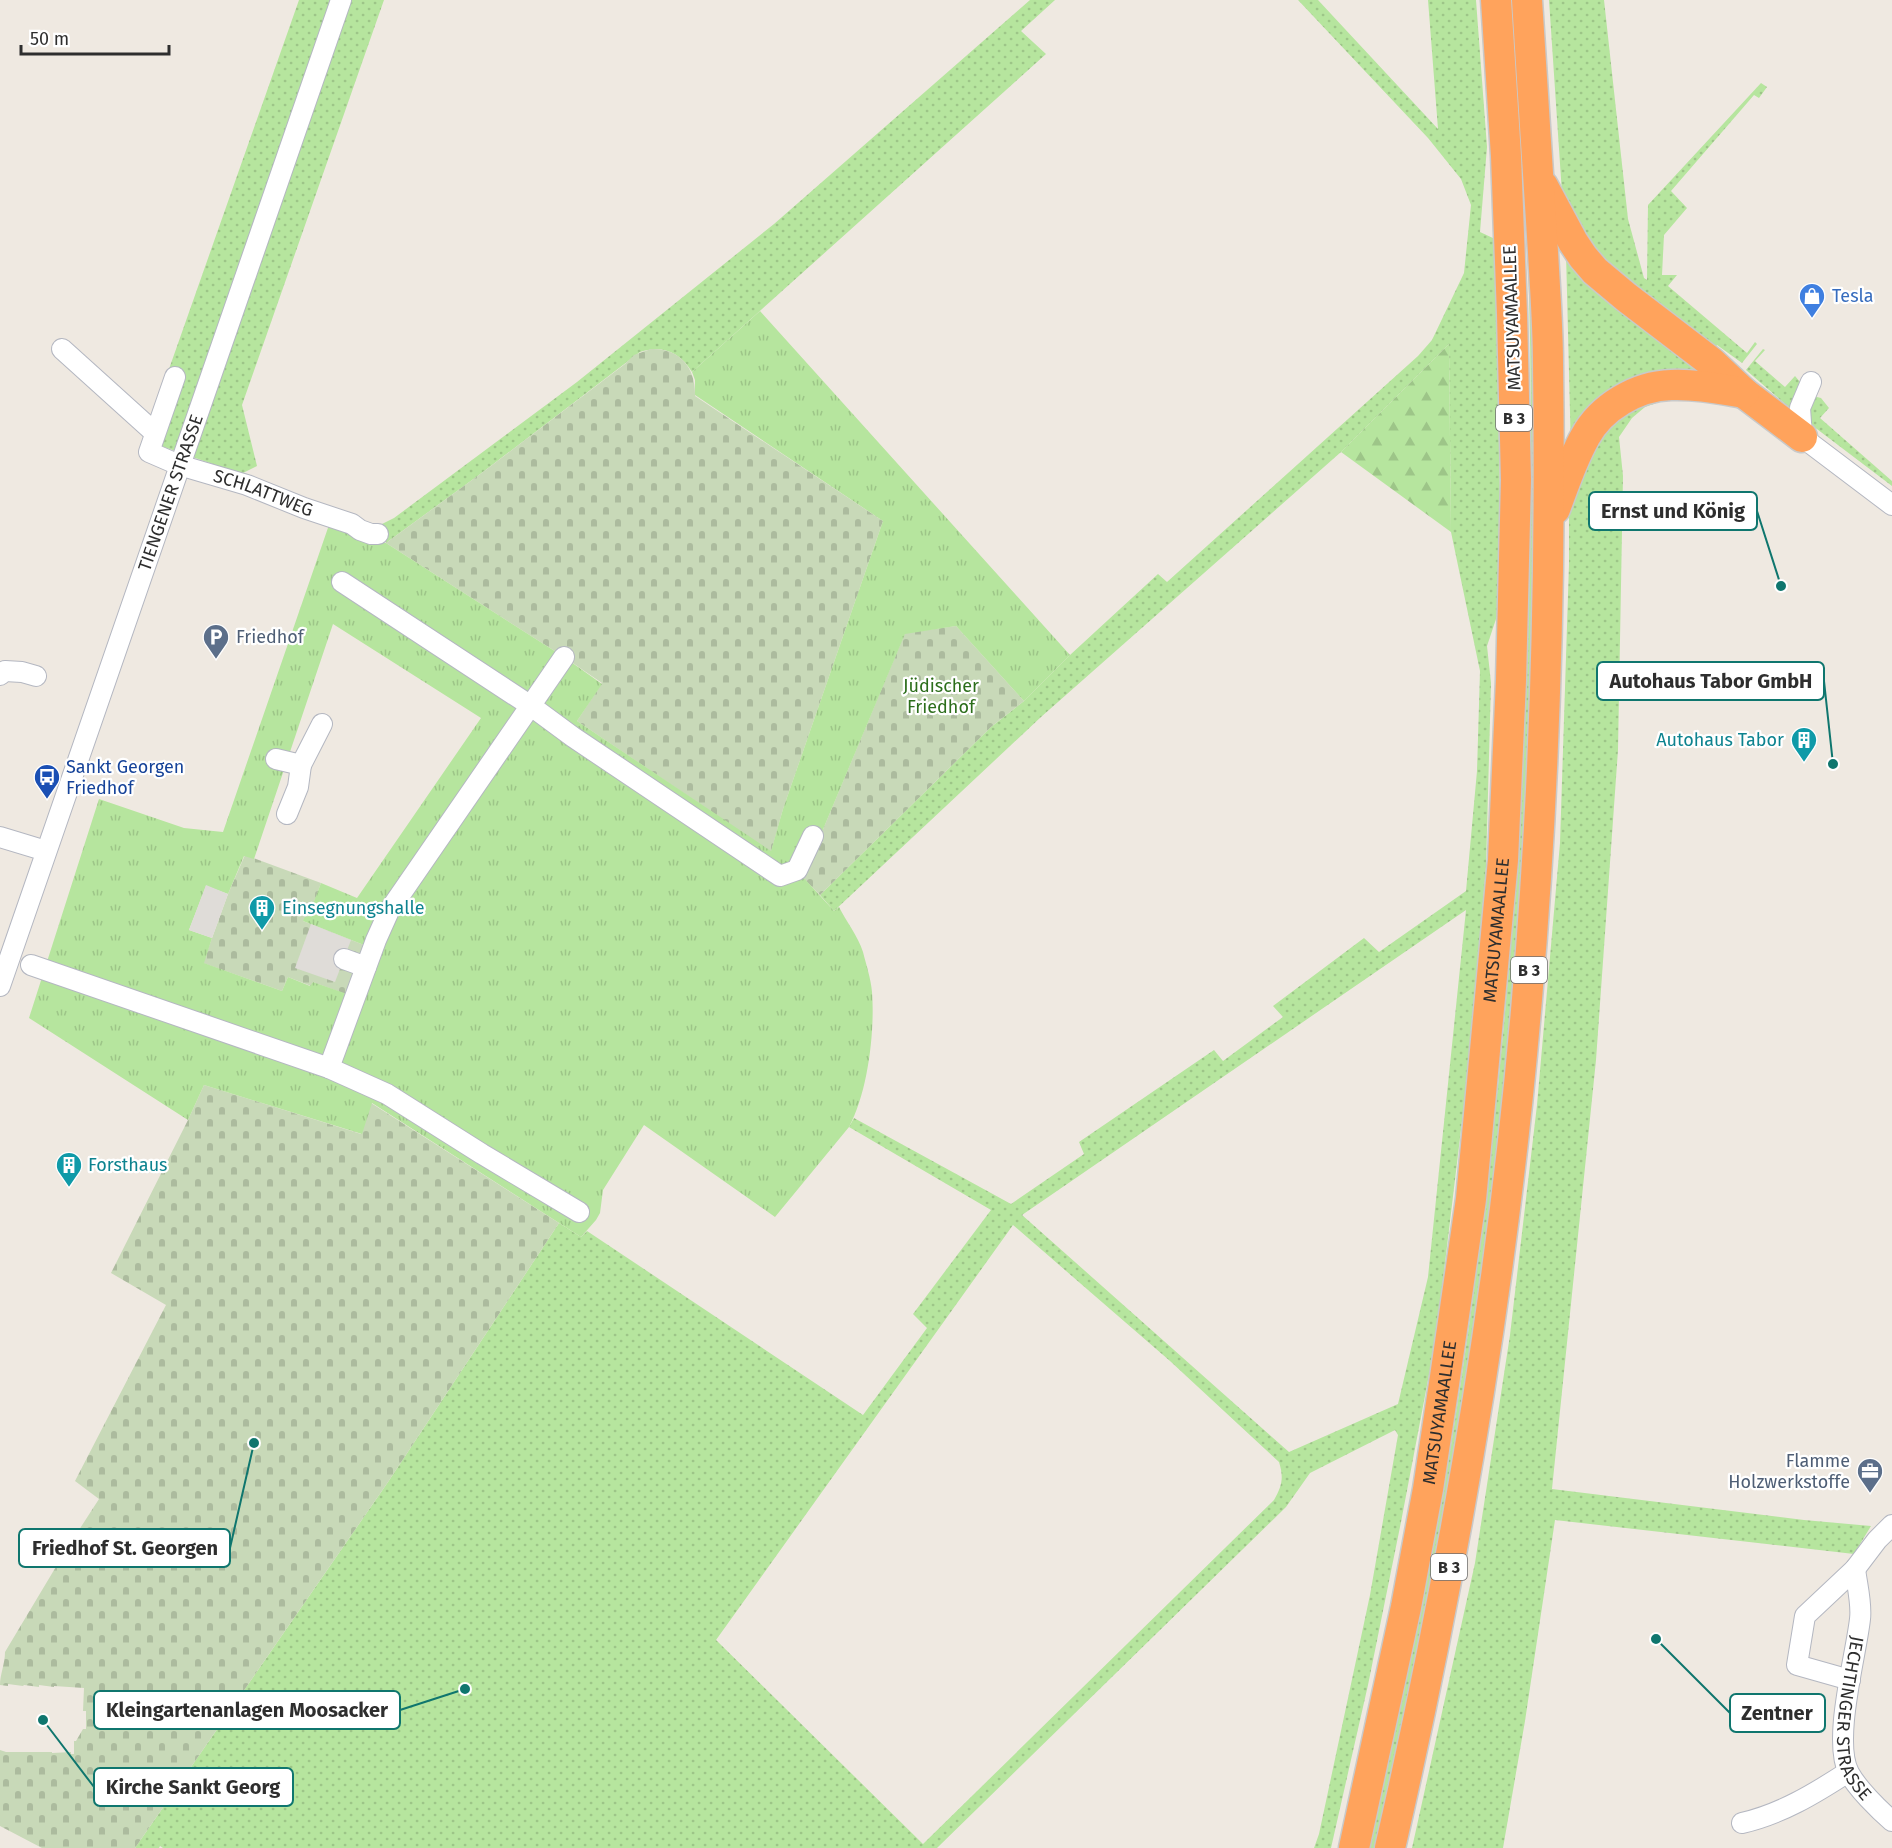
<svg xmlns="http://www.w3.org/2000/svg" width="1892" height="1848" viewBox="0 0 1892 1848" font-family="'Fira Sans',sans-serif">
	<defs>
		<pattern id="grass-dots" width="8" height="8" patternUnits="userSpaceOnUse" patternTransform="scale(1.5)"><rect width="8" height="8" fill="#b6e59e"/><path d="M2 2h.1M6 6h.1" fill="none" stroke="#9dc588" stroke-width="1.8" stroke-linecap="round"/></pattern>
		<pattern id="forest-firs" width="22" height="20" patternUnits="userSpaceOnUse" patternTransform="scale(1.5)"><rect width="22" height="20" fill="#b6e59e"/><path d="M5 1l3.5 6h-7zM16 11l3.5 6h-7z" fill="#9dc588"/></pattern>
		<pattern id="cemetery-stones" width="16" height="16" patternUnits="userSpaceOnUse" patternTransform="scale(1.5)"><rect width="16" height="16" fill="#c8d9b8"/><path d="M2 7V4a2 2 0 0 1 4 0v3zM10 15v-3a2 2 0 0 1 4 0v3z" fill="#acbb9e"/></pattern>
		<pattern id="park-tufts" width="24" height="20" patternUnits="userSpaceOnUse" patternTransform="scale(1.5)"><rect width="24" height="20" fill="#b6e59e"/><path d="M3 7l-1-3M5 7V3M7 7l1-3M15 17l-1-3M17 17v-4M19 17l1-3" fill="none" stroke="#9dc588"/></pattern>
	</defs>
	<rect width="100%" height="100%" fill="#efe9e1"/>
	<g fill="url(#grass-dots)" fill-rule="evenodd">
		<path d="M299 0H384L242 405 257 466 241 474 144 440Z"/>
		<path d="M1030 0H1055L1021 31 1046 54 692 372C680 352 662 345 640 352L483 472 386 543 378 526 394 518 577 382 774 224Z"/>
		<path d="M1298 0H1318L1438 129 1428 0H1476L1487 147 1480 232 1495 239 1502 601 1487 646 1491 683 1486 867 1469 1063 1436 1338 1401 1522 1368 1685 1331 1848H1314L1319 1834 1370 1595 1398 1435 1395 1430 1310 1473 1286 1507 937 1848H163L160 1846 159 1848H135L388 1482 559 1223 581 1237 587 1231 863 1415 927 1328 913 1314 991 1210 849 1127 854 1118 1011 1204 1084 1154 1079 1142 1214 1050 1223 1061 1283 1017 1273 1006 1364 938 1379 952 1466 891 1477 771 1480 671 1451 532 1449 344 1341 452 1041 717 834 911 820 895 991 727 1024 701 1070 655 1158 574 1167 582 1418 356 1432 340 1464 273 1471 205 1461 179 1428 138ZM1466 910 1428 1277 1398 1404 1289 1452 1022 1215ZM1013 1225 1170 1361 1279 1462C1284 1478 1282 1486 1274 1500L923 1844 716 1640Z"/>
		<path d="M1512 0H1518L1522 46 1539 496 1525 881 1498 1166 1451 1488 1378 1848H1369C1396 1726 1424 1604 1445 1482 1494 1189 1521 894 1529 598 1534 399 1530 198 1512 0Z"/>
		<path d="M1549 0H1604L1628 219 1644 278 1647 280 1648 205 1761 83 1767 87 1759 98 1754 95 1671 191 1687 208 1664 235 1662 275H1677L1668 286 1747 353 1755 342 1757 344 1742 363 1717 345 1701 370 1693 400 1662 401 1645 407 1632 418 1619 437 1623 476 1618 750 1596 1060 1552 1489 1804 1520 1871 1526 1854 1554 1555 1520 1525 1721 1503 1848H1412L1475 1563 1510 1335 1537 1105 1560 843 1569 564V515L1572 492 1566 253Z"/>
		<path d="M1763 349 1765 350 1755 361 1785 387 1795 376 1800 382 1791 409 1746 370Z"/>
		<path d="M1813 396 1821 398 1829 408 1820 418 1892 481V486L1809 423 1807 406Z"/>
	</g>
	<path fill="url(#forest-firs)" d="M1449 344 1451 532 1341 452Z"/>
	<g fill="url(#cemetery-stones)">
		<path d="M651 349C680 348 696 368 695 396L883 521 783 809 771 852 577 721 602 683 564 657 386 543 483 472 625 364 634 355Z"/>
		<path d="M956 626 1024 701 991 727 820 895 801 876 819 839 905 633Z"/>
		<path d="M245 855 321 883 308 918 303 921 364 945V1001L313 982 311 986 288 977 282 991 203 963 228 894Z"/>
		<path d="M204 1085 361 1134 371 1103 559 1223 388 1482 135 1848H42L0 1826V1750L6 1752H52V1753L71 1752V1754H74V1741H76L83 1729H86V1711H83L84 1688 54 1686V1687L39 1685V1687L24 1685 23 1686 8 1684V1686L0 1685C0 1674 5 1664 5 1652L66 1550 99 1499 75 1481 166 1305 111 1273 188 1120Z"/>
	</g>
	<path fill="url(#park-tufts)" fill-rule="evenodd" d="M760 311 1070 655 1024 701 956 626 905 634 819 839 802 876 834 911 839 907C846 921 858 936 863 952 866 964 871 979 872 992 875 1031 868 1092 849 1127L775 1217 644 1125 603 1190 600 1213 596 1220 581 1237 372 1103 362 1134 204 1085 188 1120 29 1018 99 799 184 828 223 832 330 522 370 543H386L564 657 602 684 577 721 771 851 783 809 883 521 695 395V380L692 372ZM333 624 481 718 357 898 321 883 308 917H305L303 921 364 945V1000L313 982 310 986 288 977 282 991 204 963 212 938 189 930 206 886 228 894 244 856 254 859Z"/>
	<g fill="#dfdcd8">
		<path d="M206 885 228 894 212 938 189 930Z"/>
		<path d="M311 924 351 940 335 982 295 968Z"/>
	</g>
	<g fill="none" stroke-linecap="round" stroke-linejoin="round">
		<g stroke="#b4b7c1" stroke-width="22">
			<g id="minor">
				<path d="M62 349 155 433"/>
				<path id="s1" d="M175 377 149 452 179 465 247 485 304 508 352 524 360 530 371 534H378"/>
				<path d="M1811 382 1800 408 1802 437 1892 505"/>
				<path d="M342 582 531 706 573 737 780 876 797 870 813 836"/>
				<path d="M0 675 5 671 22 672 36 676"/>
				<path d="M276 759 301 765 298 787 287 814"/>
				<path d="M301 765 322 724"/>
				<path d="M0 837 46 851"/>
				<path d="M344 959 366 967"/>
				<path d="M31 965 329 1068 387 1094 482 1154 579 1212"/>
				<path id="s2" d="M0 986 341 0"/>
				<path d="M329 1068 376 940 389 911 564 657"/>
				<path id="s3" d="M1855 1569C1857 1585 1862 1604 1860 1619 1856 1656 1832 1741 1849 1773 1857 1788 1879 1810 1892 1821"/>
				<path d="M1850 1680 1797 1665 1805 1616 1855 1569 1877 1540 1892 1525"/>
				<path d="M1742 1823C1781 1814 1814 1794 1848 1772"/>
			</g>
		</g>
		<g stroke="#c9c9c9" stroke-width="33">
			<g id="highway">
				<path d="M1543 186 1573 242 1583 257 1595 271 1626 297 1711 362 1744 393 1802 437"/>
				<path d="M1555 509C1564 485 1572 460 1585 437 1601 407 1637 386 1671 385 1696 384 1720 389 1744 393"/>
				<path id="s4" d="M1354 1848 1406 1607 1428 1489 1444 1384 1471 1199 1503 860 1511 680 1516 480 1512 314 1506 156 1496 0"/>
				<path d="M1390 1848C1454 1569 1503 1285 1527 999 1545 788 1551 576 1548 364 1548 327 1545 289 1543 252 1538 168 1533 84 1527 0"/>
			</g>
		</g>
		<use href="#minor" stroke="#fff" stroke-width="20"/>
		<use href="#highway" stroke="#ffa35c" stroke-width="30"/>
	</g>
	<defs>
		<g id="shop-pin" transform="scale(1.35)"><path d="M0 17L-7.5 6A9.5 9.5 0 1 1 7.5 6Z" fill="#3f7fe0" stroke="#fff"/><path d="M-5-2.5h2.3a2.7 3.5 0 0 1 5.4 0H5L5.5 6h-11ZM-1.5-2.5h3a1.5 2.3 0 0 0-3 0Z" fill="#fff"/></g>
		<g id="parking-pin" transform="scale(1.35)"><path d="M0 17L-7.5 6A9.5 9.5 0 1 1 7.5 6Z" fill="#5c6f8a" stroke="#fff"/><path d="M-3.5-5.5H1a3.5 3.5 0 0 1 0 7H-1V5.5H-3.5ZM-1-3.4V-.6H.8a1.4 1.4 0 0 0 0-2.8Z" fill="#fff"/></g>
		<g id="building-pin" transform="scale(1.35)"><path d="M0 17L-7.5 6A9.5 9.5 0 1 1 7.5 6Z" fill="#0f9aa8" stroke="#fff"/><path d="M-4-6H4V6H1V3H-1V6H-4ZM-2.5-4.3h1.7v1.8h-1.7ZM.8-4.3h1.7v1.8H.8ZM-2.5-1h1.7V.8h-1.7ZM.8-1h1.7V.8H.8Z" fill="#fff"/></g>
		<g id="bus-pin" transform="scale(1.35)"><path d="M0 17L-7.5 6A9.5 9.5 0 1 1 7.5 6Z" fill="#1a4fb4" stroke="#fff"/><path d="M-5-6H5V4H4V6H2V4H-2V6H-4V4H-5ZM-3.5-4V0h7V-4ZM-3.5 1.2v1.5H-2V1.2ZM2 1.2v1.5H3.5V1.2Z" fill="#fff"/></g>
		<g id="office-pin" transform="scale(1.35)"><path d="M0 17L-7.5 6A9.5 9.5 0 1 1 7.5 6Z" fill="#5c6f8a" stroke="#fff"/><path d="M-6-3h4V-5.5h4V-3h4V5H-6ZM-1-4.5V-3h2v-1.5ZM-6 0V1H6V0Z" fill="#fff"/></g>
	</defs>
	<g fill-rule="evenodd">
		<use href="#shop-pin" x="1812" y="296"/>
		<use href="#parking-pin" x="216" y="637"/>
		<use href="#building-pin" x="1804" y="740"/>
		<use href="#bus-pin" x="47" y="777"/>
		<use href="#building-pin" x="262" y="908"/>
		<use href="#building-pin" x="69" y="1165"/>
		<use href="#office-pin" x="1870" y="1471"/>
	</g>
	<g text-anchor="middle" stroke-width="4.5" stroke-linejoin="round" paint-order="stroke">
		<g fill="#fff" stroke="#6d6d6d" stroke-width="1.5">
			<rect x="1496" y="405" width="36" height="26" rx="4.5"/>
			<rect x="1511" y="957" width="36" height="26" rx="4.5"/>
			<rect x="1431" y="1554" width="36" height="26" rx="4.5"/>
		</g>
		<g font-size="16" font-weight="bold" fill="#2e2e2e">
			<text x="1514" y="424">B 3</text>
			<text x="1529" y="976">B 3</text>
			<text x="1449" y="1573">B 3</text>
		</g>
		<g font-size="18" fill="#366cbe" stroke="#fff" text-anchor="start">
			<text x="1832" y="302">Tesla</text>
		</g>
		<g font-size="18" fill="#2e2e2e" stroke="#fff">
			<text transform="translate(1512 318) rotate(-92)" y="6">MATSUYAMAALLEE</text>
			<text dy="6" stroke="none"><textPath href="#s2" startOffset="522">TIENGENER STRASSE</textPath></text>
			<text dy="6" stroke="none"><textPath href="#s1" startOffset="201">SCHLATTWEG</textPath></text>
			<text dy="6" stroke="none"><textPath href="#s4" startOffset="930">MATSUYAMAALLEE</textPath></text>
			<text dy="6" stroke="none"><textPath href="#s4" startOffset="444">MATSUYAMAALLEE</textPath></text>
			<text dy="6" stroke="none"><textPath href="#s3" startOffset="153">JECHTINGER STRASSE</textPath></text>
		</g>
		<g font-size="18" fill="#4e5e75" stroke="#fff" text-anchor="start">
			<text x="236" y="643">Friedhof</text>
			<text x="1850" y="1467" text-anchor="end">Flamme<tspan x="1850" dy="21">Holzwerkstoffe</tspan></text>
		</g>
		<g font-size="18" fill="#2c6e1b" stroke="#fff">
			<text x="941" y="692">Jüdischer<tspan x="941" dy="21">Friedhof</tspan></text>
		</g>
		<g font-size="18" fill="#0d838f" stroke="#fff" text-anchor="start">
			<text x="1784" y="746" text-anchor="end">Autohaus Tabor</text>
			<text x="282" y="914">Einsegnungshalle</text>
			<text x="88" y="1171">Forsthaus</text>
		</g>
		<g font-size="18" fill="#164399" stroke="#fff" text-anchor="start">
			<text x="66" y="773">Sankt Georgen<tspan x="66" dy="21">Friedhof</tspan></text>
		</g>
	</g>
	<path fill="none" stroke="#0f766e" stroke-width="2" d="M1781 586L1757 511M1833 764L1824 681M254 1443L230 1548M465 1689L400 1710M1656 1639L1730 1713M43 1720L94 1787"/>
	<g fill="#0f766e" stroke="#fff" stroke-width="2">
		<circle cx="1781" cy="586" r="6"/>
		<circle cx="1833" cy="764" r="6"/>
		<circle cx="254" cy="1443" r="6"/>
		<circle cx="465" cy="1689" r="6"/>
		<circle cx="1656" cy="1639" r="6"/>
		<circle cx="43" cy="1720" r="6"/>
	</g>
	<g fill="#fff" stroke="#0f766e" stroke-width="2">
		<rect x="1589" y="492" width="168" height="38" rx="6"/>
		<rect x="1597" y="662" width="227" height="38" rx="6"/>
		<rect x="19" y="1529" width="211" height="38" rx="6"/>
		<rect x="94" y="1691" width="306" height="38" rx="6"/>
		<rect x="1730" y="1694" width="95" height="38" rx="6"/>
		<rect x="94" y="1768" width="199" height="38" rx="6"/>
	</g>
	<g font-size="20" text-anchor="middle" font-weight="bold" fill="#2e2e2e">
		<text x="1673" y="518">Ernst und König</text>
		<text x="1711" y="688">Autohaus Tabor GmbH</text>
		<text x="125" y="1555">Friedhof St. Georgen</text>
		<text x="247" y="1717">Kleingartenanlagen Moosacker</text>
		<text x="1777" y="1720">Zentner</text>
		<text x="193" y="1794">Kirche Sankt Georg</text>
	</g>
	<path d="M21 45v9h148v-9" fill="none" stroke="#2e2e2e" stroke-width="3"/>
	<text x="30" y="45" font-size="18" fill="#2e2e2e" stroke="#ffffff" stroke-width="4.5" paint-order="stroke">50 m</text>
</svg>
